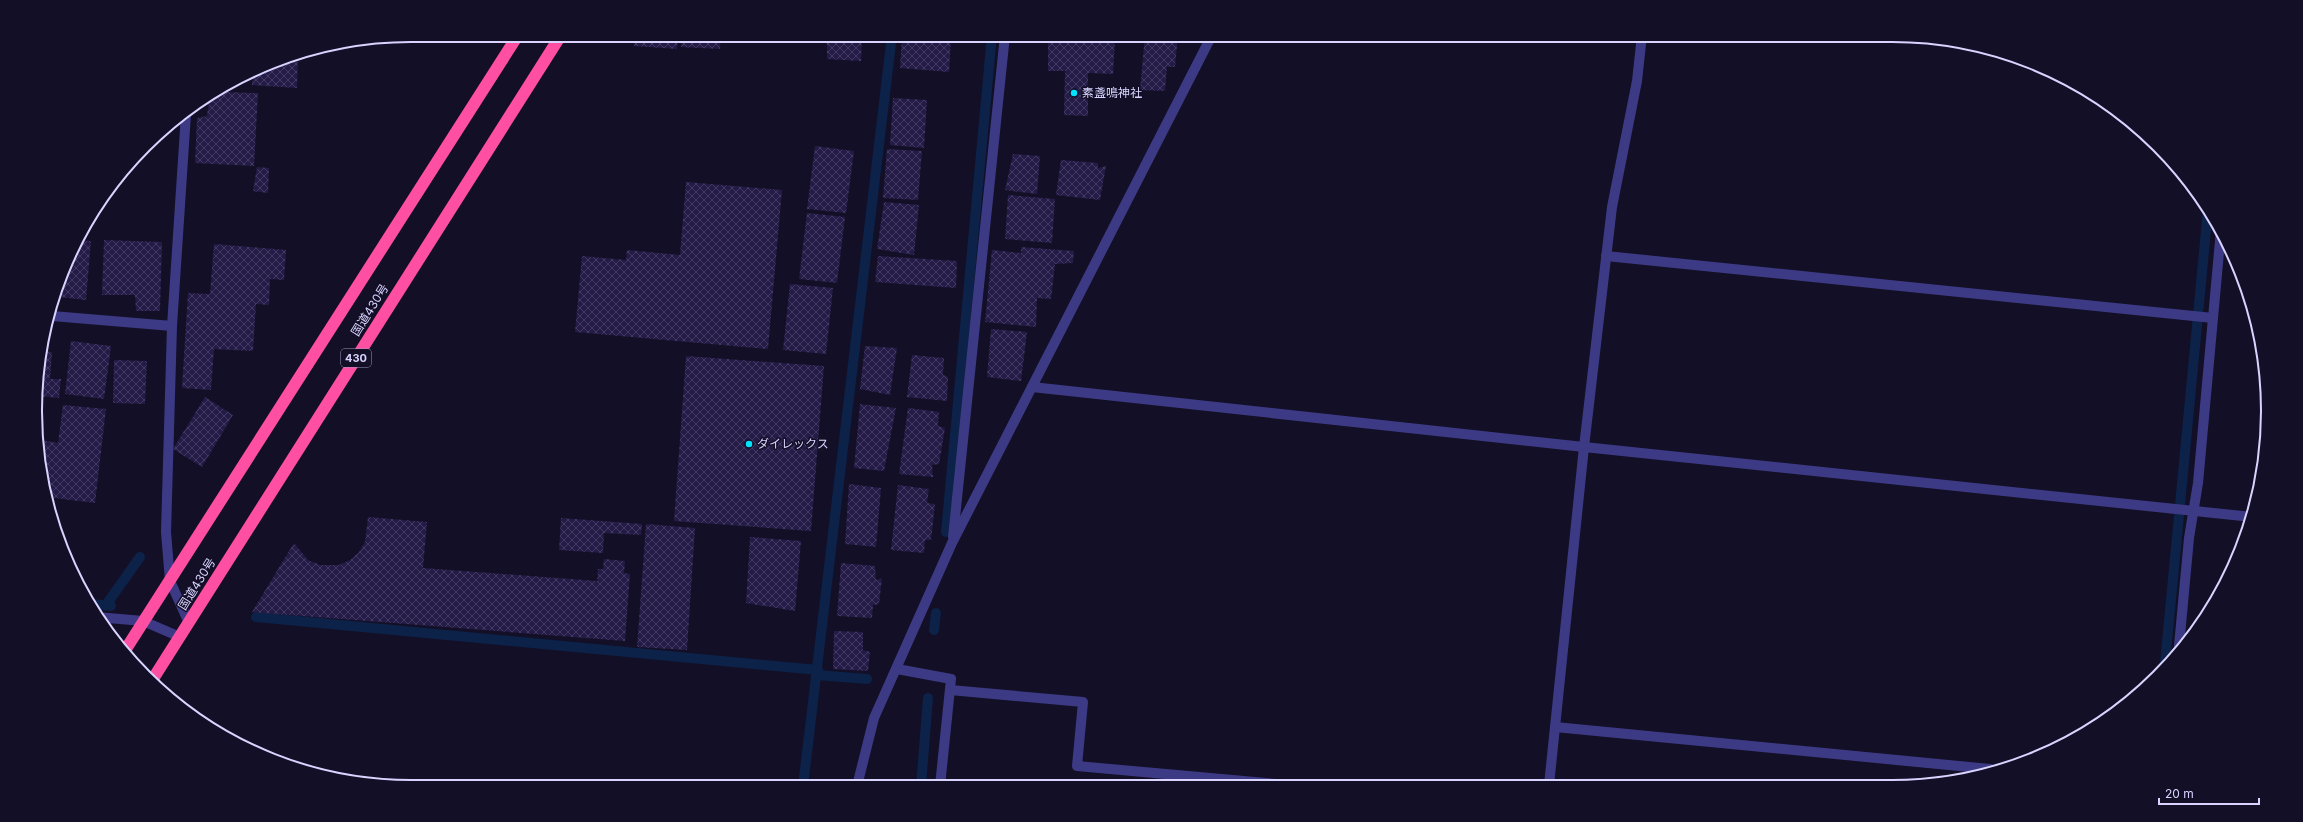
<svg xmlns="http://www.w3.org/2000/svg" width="2303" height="822" viewBox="0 0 2303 822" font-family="Inter,'Noto Sans JP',sans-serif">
	<defs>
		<pattern id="building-cross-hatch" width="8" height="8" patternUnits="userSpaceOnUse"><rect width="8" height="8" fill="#241b47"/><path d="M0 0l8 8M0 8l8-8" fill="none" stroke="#433b63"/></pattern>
	</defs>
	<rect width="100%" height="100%" fill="#130f26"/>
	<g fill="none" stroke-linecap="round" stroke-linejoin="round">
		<g stroke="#0c2248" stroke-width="10">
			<path d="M946 532 992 35"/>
			<path d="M91 604 111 606"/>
			<path d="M106 605 140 557"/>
			<path d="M256 617 818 670"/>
			<path d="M934 630 936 613"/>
			<path d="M2165 663 2208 209"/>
			<path d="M817 675 867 679"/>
			<path d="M803 786 892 35"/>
			<path d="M921 786 928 698"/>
		</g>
	</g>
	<g fill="url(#building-cross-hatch)">
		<path d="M635 35H678L677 49 634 46Z"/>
		<path d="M682 35H721L720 49 681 47Z"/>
		<path d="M827 35H862L861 61 827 59Z"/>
		<path d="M902 35H960V37L951 39 949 72 900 68Z"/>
		<path d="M1048 35H1093L1092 39 1115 40 1113 74 1088 73V116L1064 115 1065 71H1048Z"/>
		<path d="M1145 35H1178L1175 67H1167L1165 91 1140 90Z"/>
		<path d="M298 54 297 88 252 85 253 73 267 64Z"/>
		<path d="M242 79V85L234 84 240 80Z"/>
		<path d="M222 92 258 93 254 166 195 163 197 118 207 116 209 100Z"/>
		<path d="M893 98 927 100 924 148 890 145Z"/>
		<path d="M815 146 854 151 846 213 807 209Z"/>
		<path d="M887 149 922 151 918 200 883 198Z"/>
		<path d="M1013 154 1040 156 1037 194 1005 190Z"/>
		<path d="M1061 160 1098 163V168L1106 166 1100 200 1056 195Z"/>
		<path d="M257 167 269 168 268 193 253 191Z"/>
		<path d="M686 182 782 190 768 349 575 332 582 256 626 260 627 250 680 255Z"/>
		<path d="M1008 195 1055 199 1052 243 1005 239Z"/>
		<path d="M884 202 919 205 914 255 877 249Z"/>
		<path d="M807 213 845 217 837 283 799 279Z"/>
		<path d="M77 240 91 241 86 300 58 297Z"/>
		<path d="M104 240 162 242 160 311H136L135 295H102Z"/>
		<path d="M214 244 286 250 284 280 270 279 269 305 256 304 253 351 214 349 211 390 182 388 188 293 210 294Z"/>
		<path d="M1021 247 1074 251 1073 263 1055 264 1051 299 1037 298 1036 327 985 322 992 250 1021 253Z"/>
		<path d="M878 256 957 261 956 288 875 282Z"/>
		<path d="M790 284 833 288 826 354 783 350Z"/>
		<path d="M991 329 1027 332 1021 381 987 377Z"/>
		<path d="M71 341 111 346 104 399 65 394Z"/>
		<path d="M865 346 897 348 890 395 860 389Z"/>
		<path d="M42 351 52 352 50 379H61L59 398 37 396 38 362Z"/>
		<path d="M912 355 944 358 943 375 948 377 947 401 907 397Z"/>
		<path d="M686 356 824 366 811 531 674 521Z"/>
		<path d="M114 360 147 361 145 404 113 403Z"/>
		<path d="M205 397 233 415 202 467 173 449Z"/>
		<path d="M860 404 896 408 884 471 854 468Z"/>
		<path d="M63 405 106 409 95 503 46 497 36 439 58 443Z"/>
		<path d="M908 408 939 412 938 426 945 428 939 464 932 465 933 477 899 474Z"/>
		<path d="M849 484 881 488 876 547 845 544Z"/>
		<path d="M898 485 929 489 927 503 935 504 931 540H925L924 553 891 550Z"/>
		<path d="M368 517 427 522 423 568 597 581 598 569H603L604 559 625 561 624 573 630 574 625 641 252 612 294 543 308 560 320 565H339L350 560 359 552 365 542Z"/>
		<path d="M561 518 642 524 641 535 604 533 603 553 559 550Z"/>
		<path d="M646 524 695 528 687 650 637 647Z"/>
		<path d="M750 537 801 541 795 611 746 603Z"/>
		<path d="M841 563 875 566 876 580 882 578 879 604 873 605 872 618 837 616Z"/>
		<path d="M834 631 863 632V650L870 652 868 671 833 669Z"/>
	</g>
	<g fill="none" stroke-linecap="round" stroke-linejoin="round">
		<g stroke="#3d3a85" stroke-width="10">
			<path d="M186 114 172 326 166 532 170 581 189 623"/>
			<path d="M1606 256 2213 318"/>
			<path d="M52 316 172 326"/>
			<path d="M1032 387 1584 447 2252 517"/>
			<path d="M953 537 1005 35"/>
			<path d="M97 617 143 621 180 637"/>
			<path d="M2179 646 2189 538 2198 483 2221 230"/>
			<path d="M897 669 951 679 940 786"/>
			<path d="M950 690 1083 702 1077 766 1287 785"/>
			<path d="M1555 727 1990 769"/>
			<path d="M1549 785 1584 447 1612 207 1637 81 1642 35"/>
			<path d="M857 786 874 718 952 543 1212 35"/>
		</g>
		<g stroke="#ff4fa3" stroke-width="12">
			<path d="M124 652 518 35"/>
			<path d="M151 682 561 35"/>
		</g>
	</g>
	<g fill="#00e5ff" stroke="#130f26" stroke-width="1.5">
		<circle cx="1074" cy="93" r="4"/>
		<circle cx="749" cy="444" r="4"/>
	</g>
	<g text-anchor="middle" stroke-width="3" stroke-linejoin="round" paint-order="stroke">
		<rect fill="#130f26" stroke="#9e99be" stroke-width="1" x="341" y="349" width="30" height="18" rx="3"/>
		<g font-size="11" font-weight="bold" fill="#d9d4ff">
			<text x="356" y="362">430</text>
		</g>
		<g font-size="12" fill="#d9d4ff" stroke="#130f26" text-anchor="start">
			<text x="1082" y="97">素盞鳴神社</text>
			<text x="757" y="448">ダイレックス</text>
		</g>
		<g font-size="12" fill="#d9d4ff" stroke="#130f26">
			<text transform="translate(370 310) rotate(-58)" y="4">国道430号</text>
			<text transform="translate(197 584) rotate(-58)" y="4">国道430号</text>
		</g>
	</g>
	<path d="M0 0H2303V822H0ZM411 42H1892A369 369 0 0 1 2261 411V411A369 369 0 0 1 1892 780H411A369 369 0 0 1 42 411V411A369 369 0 0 1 411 42Z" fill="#130f26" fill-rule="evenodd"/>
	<path fill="none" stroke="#d9d4ff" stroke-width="2" d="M411 42H1892A369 369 0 0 1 2261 411V411A369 369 0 0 1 1892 780H411A369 369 0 0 1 42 411V411A369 369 0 0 1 411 42Z"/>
	<path d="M2159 798v6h100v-6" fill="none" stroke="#d9d4ff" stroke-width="2"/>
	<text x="2165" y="798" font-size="12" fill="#d9d4ff" stroke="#130f26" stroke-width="3" paint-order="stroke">20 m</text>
</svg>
